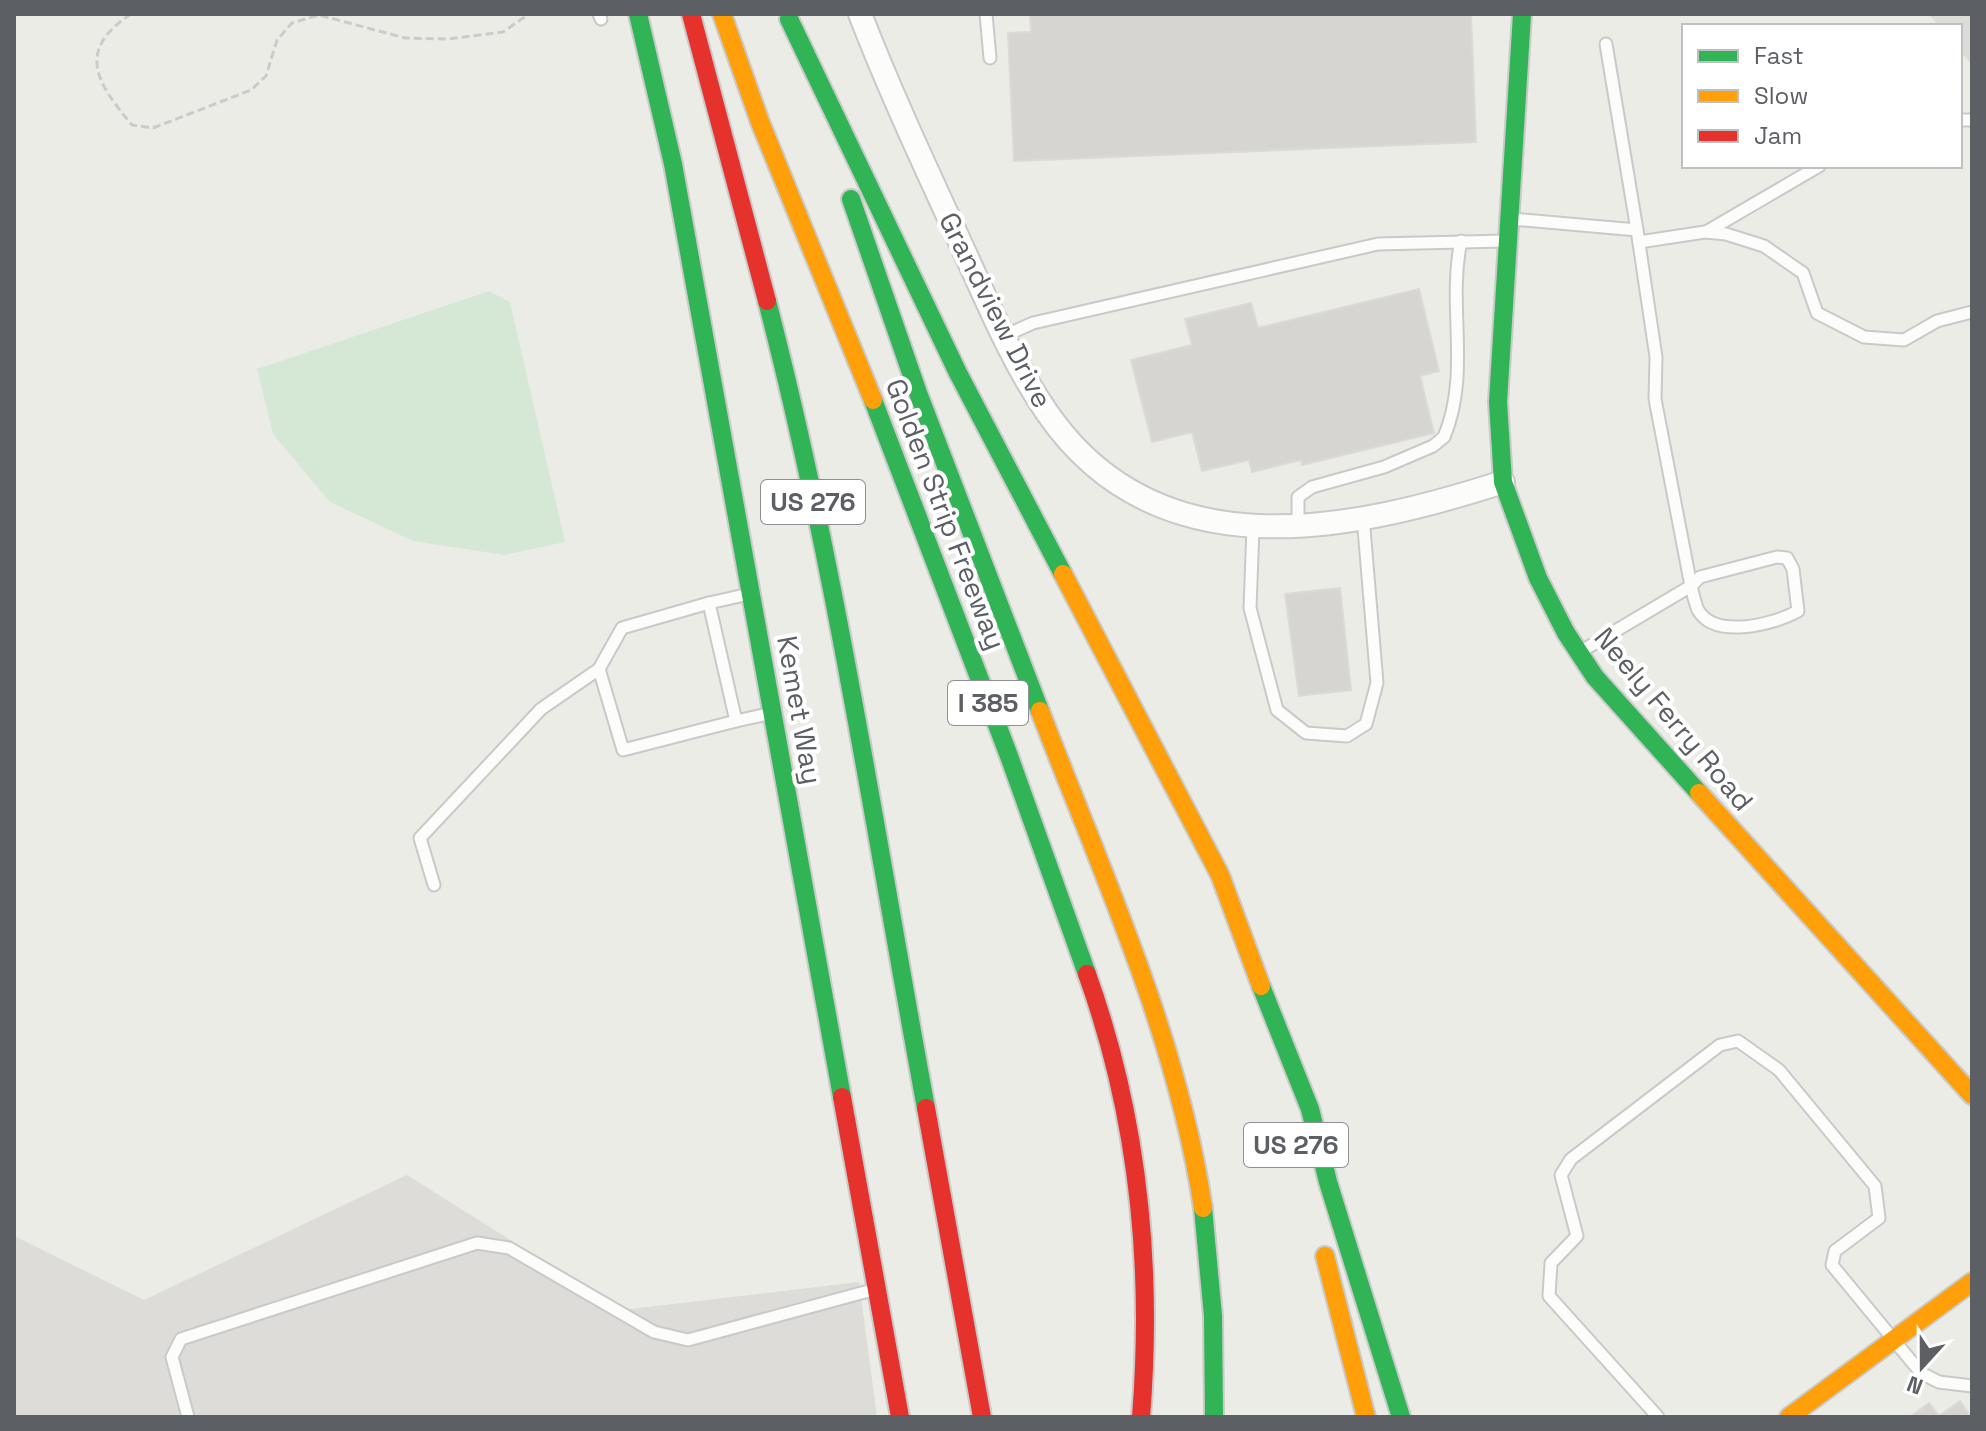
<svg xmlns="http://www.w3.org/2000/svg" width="1986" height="1431" viewBox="0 0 1986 1431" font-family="'Space Grotesk',sans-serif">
	<rect width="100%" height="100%" fill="#ecece7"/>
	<g fill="#dddcd8">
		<path d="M1929 14H1972V65L1960 51V26H1939Z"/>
		<path d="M407 1175 622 1310 859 1282 877 1417H14V1236L144 1300Z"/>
	</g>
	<path fill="#d5e8d5" d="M489 291 510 302 565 542 504 555 413 541 330 502 273 434 257 369Z"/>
	<g fill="#d6d5d2" stroke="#dbdad6" stroke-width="2">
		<path d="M1030 14H1471L1476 142 1014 161 1008 33 1031 32Z"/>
		<path d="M1419 289 1439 371 1420 376 1434 433 1302 465 1301 460 1252 472 1249 460 1202 471 1192 432 1152 442 1131 360 1192 345 1185 319 1251 303 1258 328Z"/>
		<path d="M1340 588 1351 690 1299 696 1285 594Z"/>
		<path d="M1960 1401 1971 1417H1910L1929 1403 1939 1416Z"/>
	</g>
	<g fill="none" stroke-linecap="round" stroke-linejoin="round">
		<g stroke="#c9c9c9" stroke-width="15">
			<g id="lane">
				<path d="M599 14 601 19"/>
				<path d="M986 14 990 58"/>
				<path d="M1606 44 1637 230"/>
				<path d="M1960 120H1972"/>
				<path d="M1512 219 1637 230 1656 357 1655 399 1691 586 1580 652"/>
				<path d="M1706 232 1819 166"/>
				<path d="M1639 242 1705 232 1726 234 1764 246 1803 273 1817 313 1864 337 1904 340 1937 321 1972 312"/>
				<path d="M1004 336 1033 323 1378 244 1504 241"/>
				<path d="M1298 527V497L1312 487 1384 467 1433 446 1444 437C1471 373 1447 306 1461 241"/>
				<path d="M1253 528 1250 608 1277 710 1306 733 1347 736 1366 724 1377 683 1363 517"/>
				<path d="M1777 557 1787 558 1793 569 1798 611C1775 624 1715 640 1698 610 1695 603 1693 594 1691 586L1700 577Z"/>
				<path d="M749 594 709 603 711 612 736 721 772 713"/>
				<path d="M599 669 623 750 736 721"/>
				<path d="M434 885 420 838 541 709 599 669 622 628 709 603"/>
				<path d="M188 1417 172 1357 181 1339 477 1243 509 1248 654 1332 688 1340 876 1289"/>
				<path d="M1658 1417 1549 1296 1551 1263 1577 1236 1561 1175 1571 1159 1720 1045 1738 1041 1779 1070 1875 1186 1879 1218 1835 1251 1832 1265 1921 1373 1939 1382 1972 1386"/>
			</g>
		</g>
		<g stroke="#c9c9c9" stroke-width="26">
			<path id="street" d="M860 14C893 99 932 181 970 264 993 315 1016 368 1048 414 1158 572 1348 532 1503 482"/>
		</g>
		<g stroke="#c9caca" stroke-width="22">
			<g id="fast">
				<path d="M638 14 673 164 842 1097"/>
				<path d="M1522 14 1498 402 1503 482 1538 578 1566 633 1595 677 1699 793"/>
				<path d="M789 19 958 373 1063 574"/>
				<path d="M851 199 918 393 1040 711"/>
				<path d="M767 301C836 566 876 839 926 1108"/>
				<path d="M873 400 1009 756 1087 974"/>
				<path d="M1261 986 1310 1109 1328 1182 1401 1417"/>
				<path d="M1203 1208 1213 1316 1214 1417"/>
			</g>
		</g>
		<g stroke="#c9caca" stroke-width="22">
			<g id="slow">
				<path d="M722 14 760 122 873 400"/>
				<path d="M1063 574 1220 875 1261 986"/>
				<path d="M1040 711C1102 873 1177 1035 1203 1208"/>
				<path d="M1699 793 1972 1095"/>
				<path d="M1325 1256 1366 1417"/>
				<path d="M1789 1417 1972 1282"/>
			</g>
		</g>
		<g stroke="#c9caca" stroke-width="22">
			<g id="jam">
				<path d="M691 14 767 301"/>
				<path d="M1087 974C1138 1116 1153 1267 1141 1417"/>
				<path d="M842 1097 900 1417"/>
				<path d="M926 1108 982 1417"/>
			</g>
		</g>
		<path stroke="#c8cdca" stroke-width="3" stroke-dasharray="8 4" stroke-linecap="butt" d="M131 14C75 51 97 83 132 125L153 128 251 90 266 76 277 40 292 23 319 15 405 38 448 39 503 32 529 14"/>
		<use href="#lane" stroke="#fcfcfb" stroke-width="11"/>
		<use href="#street" stroke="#fcfcfb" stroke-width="22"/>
		<use href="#fast" stroke="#30b455" stroke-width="18"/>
		<use href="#slow" stroke="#ff9f0a" stroke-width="18"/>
		<use href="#jam" stroke="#e5322d" stroke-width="18"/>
	</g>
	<g text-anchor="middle" stroke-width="8" stroke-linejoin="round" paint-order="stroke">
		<g fill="#fff" stroke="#8d8f92" stroke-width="2">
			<rect x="761" y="480" width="104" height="44" rx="6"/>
			<rect x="948" y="681" width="80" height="44" rx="6"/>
			<rect x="1244" y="1123" width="104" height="44" rx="6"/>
		</g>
		<g font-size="26" font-weight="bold" fill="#5c5f64">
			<text x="813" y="511">US 276</text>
			<text x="988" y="712">I 385</text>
			<text x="1296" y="1154">US 276</text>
		</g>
		<g font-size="28" fill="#5c5f64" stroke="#fff">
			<text transform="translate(996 310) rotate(63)" y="10">Grandview Drive</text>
			<text transform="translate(946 514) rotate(69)" y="10">Golden Strip Freeway</text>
			<text transform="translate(800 710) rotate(80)" y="10">Kemet Way</text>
			<text transform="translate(1674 719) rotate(50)" y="10">Neely Ferry Road</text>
		</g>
	</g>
	<rect width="1986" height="1431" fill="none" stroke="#5c5f64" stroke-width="32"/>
	<rect x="1682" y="24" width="280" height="144" fill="#ffffff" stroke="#bebfc1" stroke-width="2"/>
	<rect x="1698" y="50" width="40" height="12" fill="#30b455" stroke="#bebfc1" stroke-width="2"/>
	<text x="1754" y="64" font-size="24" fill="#5c5f64">Fast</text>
	<rect x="1698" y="90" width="40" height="12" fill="#ff9f0a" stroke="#bebfc1" stroke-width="2"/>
	<text x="1754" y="104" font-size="24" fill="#5c5f64">Slow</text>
	<rect x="1698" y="130" width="40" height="12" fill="#e5322d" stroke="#bebfc1" stroke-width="2"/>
	<text x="1754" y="144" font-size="24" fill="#5c5f64">Jam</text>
	<g transform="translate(1922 1367) rotate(201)" stroke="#ffffff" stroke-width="6" paint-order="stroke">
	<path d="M0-6L14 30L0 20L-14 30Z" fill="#5c5f64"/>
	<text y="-12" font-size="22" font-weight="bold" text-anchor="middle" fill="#5c5f64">N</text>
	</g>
</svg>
